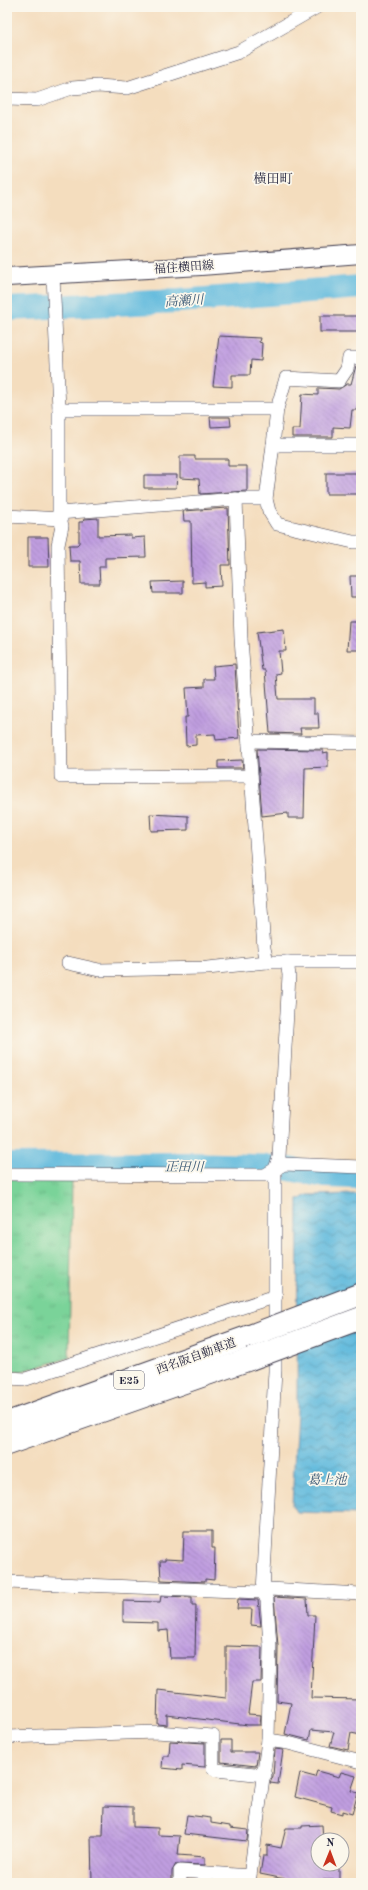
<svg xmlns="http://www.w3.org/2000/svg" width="368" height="1890" viewBox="0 0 368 1890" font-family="'Old Standard TT','Noto Serif JP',serif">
	<defs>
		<pattern id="grass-tufts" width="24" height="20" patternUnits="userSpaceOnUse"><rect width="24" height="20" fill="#7ad399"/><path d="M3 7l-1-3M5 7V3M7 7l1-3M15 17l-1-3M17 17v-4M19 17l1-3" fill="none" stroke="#69b585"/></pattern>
		<pattern id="water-waves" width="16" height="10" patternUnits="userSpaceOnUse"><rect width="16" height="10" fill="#60badd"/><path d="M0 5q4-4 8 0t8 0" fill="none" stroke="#4f97b4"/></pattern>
		<pattern id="building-back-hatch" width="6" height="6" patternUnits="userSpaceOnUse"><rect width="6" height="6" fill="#c09ee0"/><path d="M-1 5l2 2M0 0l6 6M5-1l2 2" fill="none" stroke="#9c80b7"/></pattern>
	</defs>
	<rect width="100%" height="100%" fill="#fbf7ec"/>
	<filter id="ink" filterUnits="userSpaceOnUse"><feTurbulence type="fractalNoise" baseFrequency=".025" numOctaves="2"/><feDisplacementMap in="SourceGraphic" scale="8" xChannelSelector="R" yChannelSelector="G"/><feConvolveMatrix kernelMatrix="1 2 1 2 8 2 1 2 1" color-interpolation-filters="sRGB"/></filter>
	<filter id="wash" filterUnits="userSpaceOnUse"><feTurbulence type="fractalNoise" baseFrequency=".012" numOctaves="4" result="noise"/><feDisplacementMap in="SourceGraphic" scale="16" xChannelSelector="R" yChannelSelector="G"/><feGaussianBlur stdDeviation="0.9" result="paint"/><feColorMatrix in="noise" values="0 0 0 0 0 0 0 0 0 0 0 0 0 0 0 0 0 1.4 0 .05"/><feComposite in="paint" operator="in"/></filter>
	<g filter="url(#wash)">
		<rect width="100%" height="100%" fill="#f4ddbe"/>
		<path fill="url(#grass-tufts)" stroke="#4e7a6a" d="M7 1179 72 1180 69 1358 22 1371H7Z"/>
		<path fill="url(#water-waves)" stroke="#416e8c" d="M361 1194V1514L296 1512 292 1505 297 1412 298 1200 308 1195Z"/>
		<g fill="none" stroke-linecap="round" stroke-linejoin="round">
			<g stroke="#60badd" stroke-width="24">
				<path d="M7 309 179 301 361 287"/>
				<path d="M7 1165 192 1164 279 1167 325 1176 361 1177"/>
			</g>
		</g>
		<g id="blocks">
			<g fill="url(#building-back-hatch)">
				<rect x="320" y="316" width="41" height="16"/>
				<path d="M219 336 260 338 259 342 262 343 261 361 251 360 250 375H232V387L213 386Z"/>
				<path d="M356 366H361V388H360L357 410H352L350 428 333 427V437H292V429H300L302 394 318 395V388L339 389 347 384H351Z"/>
				<path d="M210 417H230L231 426 211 427Z"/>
				<path d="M180 456H195V459H228V466H247V491L200 494 199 479 180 478Z"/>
				<path d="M326 473H359V479H361V494H326Z"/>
				<path d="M144 475H177L176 488H144Z"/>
				<path d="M228 508 230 565H221L222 586 205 587V582L192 583 191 521H184L183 511Z"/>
				<path d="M98 518V536L131 535V538L145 537 146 557 105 558V567H99L100 584H81L80 561H70L69 545H77L79 543V522H83L84 519Z"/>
				<path d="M28 537H48L49 567H28Z"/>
				<path d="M350 576H361V597H351Z"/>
				<path d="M183 581V593H153L152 582Z"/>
				<path d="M349 621H359L361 650H347Z"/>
				<path d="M284 629 286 651H279L281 673 276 674 278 699H314V713H318L319 728H300L301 734 270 733 265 670H262L257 632Z"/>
				<path d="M235 664 239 738 216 740 215 734 196 735V745L186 746 185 717H188L186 688 204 687V679H214L213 666Z"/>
				<path d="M257 749 323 750V753L328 752V767L305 768 304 818H288V813L262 816Z"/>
				<path d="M242 760 243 768H218V761Z"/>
				<path d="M150 814 188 816V830L151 831Z"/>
				<path d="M184 1531H212V1548H215L214 1580 205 1579V1582L161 1580 160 1561H165V1559L183 1560Z"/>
				<path d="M161 1596 192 1597V1605H196L195 1658H170L168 1630 158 1631V1623L123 1622V1601L160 1602Z"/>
				<path d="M274 1597 307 1599 308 1615H315L311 1698 361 1699V1735L351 1733 348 1750 330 1746 334 1732 311 1730 309 1740 285 1734 291 1703 277 1701 278 1646Z"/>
				<path d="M238 1599 258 1600 261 1626 251 1625 252 1609H237Z"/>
				<path d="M226 1646 262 1647 261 1682H252L248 1714 261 1715 260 1725H248L167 1715V1725L157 1724 158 1690 226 1698Z"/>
				<path d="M221 1740H231V1752H258L256 1766 221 1762Z"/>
				<path d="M170 1741 205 1743V1767L182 1765V1770L162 1768 163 1756H169Z"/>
				<path d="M275 1749 283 1750 278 1784 270 1783 273 1776Z"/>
				<path d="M317 1771 339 1777 341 1772 356 1776 351 1791 358 1793 352 1814 342 1811V1814L331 1811 332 1807 295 1797 300 1773 315 1777Z"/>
				<path d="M104 1806 133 1807V1827L158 1828V1835L180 1836 178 1855 205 1857V1865L176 1864 172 1871V1883H92L91 1836H103Z"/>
				<path d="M187 1815 211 1818V1823L230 1826V1828L248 1830 247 1841 184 1834Z"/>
				<path d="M322 1825 323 1840H318V1864H339V1880H290L260 1874 263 1856H267V1845L281 1848 286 1828H302V1826Z"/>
			</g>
		</g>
	</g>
	<g filter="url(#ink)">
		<use href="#blocks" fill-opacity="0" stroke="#423e4f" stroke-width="1"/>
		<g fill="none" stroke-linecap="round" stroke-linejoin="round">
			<g stroke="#423e4f" stroke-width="14">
				<g id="street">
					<path d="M7 99 37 100 72 88 98 86 127 88 239 52 317 7"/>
					<path d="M53 275 59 409V513L62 526 58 545 61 777 251 776"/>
					<path d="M59 409H277L286 378 339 381 347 369 349 358H361"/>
					<path d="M273 445 277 409"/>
					<path d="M361 445H273L266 499 269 511 277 524 353 542H361"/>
					<path d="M59 513 236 499H266"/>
					<path d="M7 516 61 519"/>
					<path d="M249 741 361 743"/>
					<path d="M287 962H361"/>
					<path d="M68 963 99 970 207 968 267 962"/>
					<path d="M7 1174 265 1175 284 1164 361 1167"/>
					<path d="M7 1378 26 1379 276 1296"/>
					<path d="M7 1582 263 1592 269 1589 361 1594"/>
					<path d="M7 1737 156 1732 213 1736V1768L216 1770 265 1775"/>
					<path d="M268 1740 288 1743 361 1762"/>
					<path d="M180 1883V1871L250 1876 268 1740 270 1646 267 1600 263 1592 275 1371V1169L279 1157 289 975 287 962H267L264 948 241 639 236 499"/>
				</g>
			</g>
			<g stroke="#423e4f" stroke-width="20">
				<path id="secondary" d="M7 277 201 266 361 254"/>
			</g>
			<g stroke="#423e4f" stroke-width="24">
				<g id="highway">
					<path d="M7 1423 250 1336"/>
					<path d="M7 1444 250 1359"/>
				</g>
			</g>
			<use href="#street" stroke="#fff" stroke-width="13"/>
			<use href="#secondary" stroke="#fff" stroke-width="18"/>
			<use href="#highway" stroke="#fff" stroke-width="22"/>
			<g stroke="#423e4f" stroke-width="24" stroke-linecap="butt">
				<g id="highway-bridge">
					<path d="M250 1336 361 1294"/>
					<path d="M250 1359 361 1318"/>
				</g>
			</g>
			<use href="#highway-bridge" stroke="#fff" stroke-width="22"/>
		</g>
	</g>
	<g text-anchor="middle" stroke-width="3.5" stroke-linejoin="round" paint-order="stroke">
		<rect fill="#fbf7ec" stroke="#636270" stroke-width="1" x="114" y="1371" width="30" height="18" rx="3"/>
		<g font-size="11" font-weight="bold" fill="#22223b">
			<text x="129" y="1384">E25</text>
		</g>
		<g font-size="12" fill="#22223b" stroke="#fbf7ec">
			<text transform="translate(184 267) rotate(-4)" y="4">福住横田線</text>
			<text transform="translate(196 1356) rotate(-20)" y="4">西名阪自動車道</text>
		</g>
		<g font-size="13" fill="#22223b" stroke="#fbf7ec">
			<text x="273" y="183">横田町</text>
		</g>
		<g font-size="13" font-style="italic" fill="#385774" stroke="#fbf7ec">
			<text transform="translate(184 300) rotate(-4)" y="5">高瀬川</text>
			<text transform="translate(184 1166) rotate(1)" y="5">正田川</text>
			<text x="327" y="1484">葛上池</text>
		</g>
	</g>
	<rect width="368" height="1890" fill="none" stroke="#fbf7ec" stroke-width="24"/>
	<g transform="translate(330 1852) rotate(1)"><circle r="19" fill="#fbf7ec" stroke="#a4a2a5"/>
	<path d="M0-3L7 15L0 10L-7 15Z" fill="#c8321e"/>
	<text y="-6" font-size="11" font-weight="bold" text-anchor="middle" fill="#22223b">N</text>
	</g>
</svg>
